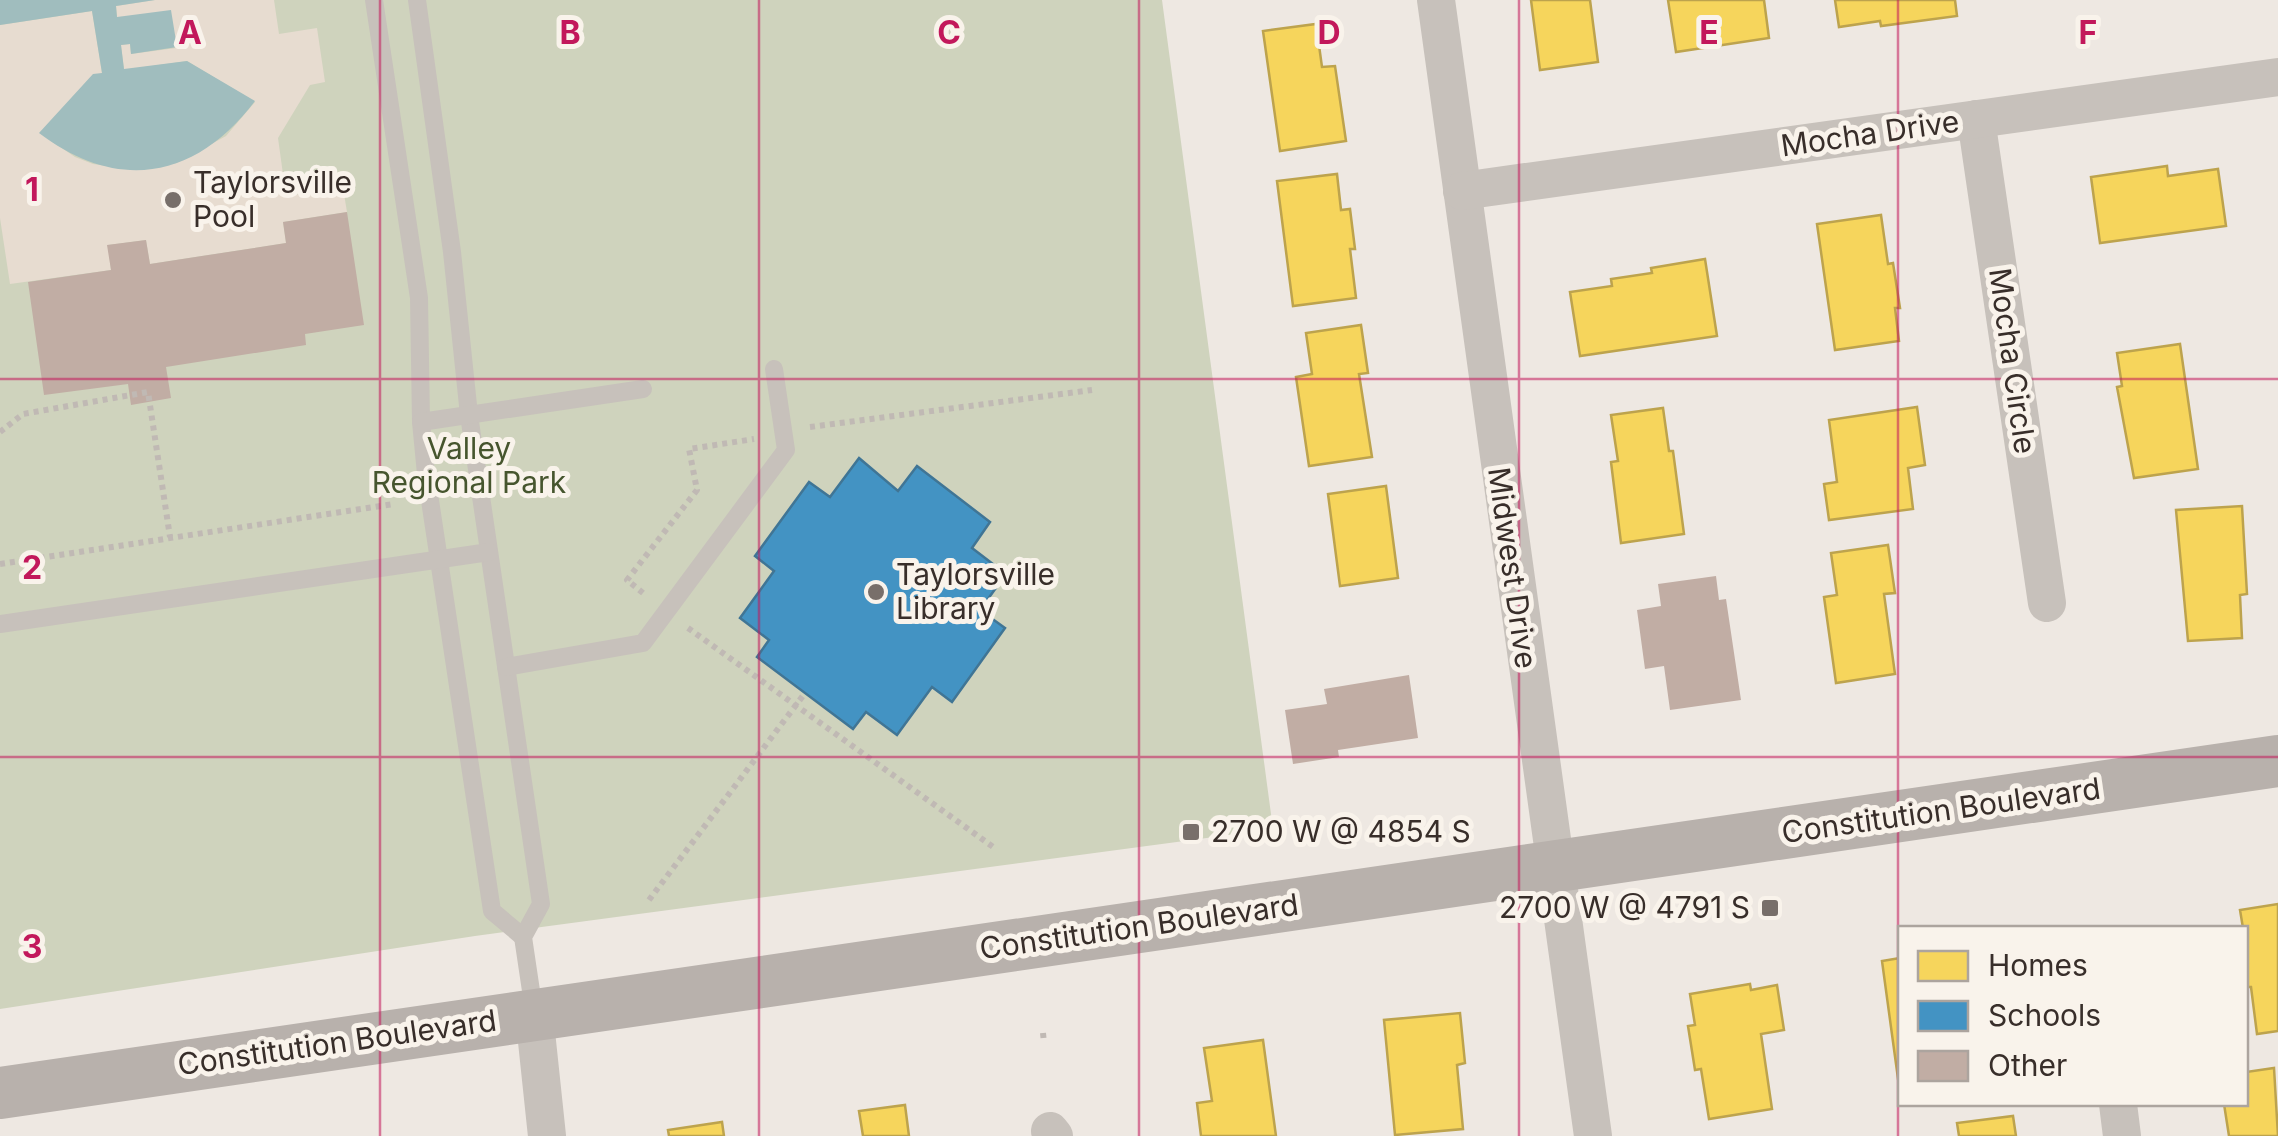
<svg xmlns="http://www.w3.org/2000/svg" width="2278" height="1136" viewBox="0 0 2278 1136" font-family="Inter,sans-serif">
	<rect width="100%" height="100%" fill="#eee8e2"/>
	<path fill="#cfd3bd" d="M0 0H1162L1273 829 475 936 0 1009Z"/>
	<path fill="#e7dcd0" d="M155 0H274L279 34 317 28 325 82 310 85 278 138 286 196 343 188 347 212 283 222 286 243 150 264 146 240 108 245 111 270 10 284 0 218V25L92 11 102 73 40 133 75 157 93 164 134 170 177 163 226 136 255 102 187 61 124 70 121 45 130 44 131 54 176 48 117 18 116 6Z"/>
	<path fill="#a0bdbe" d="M0 0H155L116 6 117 17 171 10 177 47 131 54 130 44 121 45 124 69 187 61 255 101C196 179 118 193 39 133L93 74 102 73 92 11 0 25Z"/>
	<g fill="#f6d55c" stroke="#bda34d" stroke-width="2.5">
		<path d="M1531 0H1590L1598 62 1540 70Z"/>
		<path d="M1668 0H1764L1769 38 1676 52Z"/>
		<path d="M1835 0H1955L1957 16 1881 26 1880 21 1839 27Z"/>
		<path d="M1316 24 1322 67 1335 66 1346 141 1280 151 1263 31Z"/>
		<path d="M2167 166 2168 176 2218 169 2226 226 2100 243 2091 177Z"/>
		<path d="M1337 174 1341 210 1350 209 1355 249H1350L1356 298 1293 306 1277 181Z"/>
		<path d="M1881 215 1888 264 1893 263 1900 308H1895L1899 341 1835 350 1817 224Z"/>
		<path d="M1705 259 1717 336 1580 356 1570 292 1612 286 1611 279 1652 273 1651 268Z"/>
		<path d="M1361 325 1368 373 1359 374 1372 457 1309 466 1296 377 1312 374 1306 333Z"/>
		<path d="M2180 344 2198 469 2134 478 2117 387 2122 386 2117 353Z"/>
		<path d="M1917 407 1925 465 1908 468 1913 509 1829 520 1824 484 1837 482 1829 420Z"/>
		<path d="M1663 408 1669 451H1673L1684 534 1621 543 1611 462 1618 461 1611 415Z"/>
		<path d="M1386 486 1398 578 1340 586 1328 494Z"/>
		<path d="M2242 506 2247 594 2240 595 2242 638 2188 641 2176 510Z"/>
		<path d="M1888 545 1895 593 1884 594 1895 674 1836 683 1824 597 1837 595 1831 553Z"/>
		<path d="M2278 904V1031L2257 1034 2251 987H2246V928H2243L2240 910Z"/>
		<path d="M1900 958V1086H1899L1882 961Z"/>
		<path d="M1750 984 1751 990 1777 985 1784 1030 1761 1034 1772 1109 1709 1119 1701 1069 1695 1070 1688 1026 1695 1025 1690 994Z"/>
		<path d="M1460 1013 1465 1063 1457 1065 1463 1129 1395 1135 1384 1020Z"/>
		<path d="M1263 1040 1276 1136H1201L1197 1103 1212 1101 1204 1048Z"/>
		<path d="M2274 1068 2278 1136H2229L2224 1104H2246V1072Z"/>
		<path d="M905 1105 909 1136H863L859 1111Z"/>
		<path d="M2013 1116 2016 1136H1959L1957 1123Z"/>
		<path d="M722 1122 724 1136H669L668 1130Z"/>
	</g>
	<path fill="#4393c3" stroke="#407595" stroke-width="2.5" d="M859 458 898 491 917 466 990 522 972 548 1006 574 980 610 1005 628 952 702 932 687 897 735 866 712 853 729 757 657 769 640 740 618 774 571 755 556 809 482 830 497Z"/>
	<g fill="#c1ada4">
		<path d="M347 212 364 325 305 334 306 345 166 367 171 398 131 405 128 384 44 395 28 282 111 270 107 245 146 240 150 264 286 243 283 222Z"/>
		<path d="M1716 576 1719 600 1726 599 1741 700 1670 710 1664 666 1645 669 1637 610 1661 606 1658 584Z"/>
		<path d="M1409 675 1418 738 1338 750 1339 757 1293 764 1285 710 1327 704 1324 689Z"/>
	</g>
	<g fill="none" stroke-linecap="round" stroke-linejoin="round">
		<g stroke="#c0b9b4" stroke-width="6" stroke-dasharray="5 5" stroke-linecap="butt">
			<path d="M810 427 1092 390"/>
			<path d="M0 432 23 414 148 392 170 537"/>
			<path d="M0 564 394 504"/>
			<path d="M643 593 627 580 697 490 689 449 754 439"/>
			<path d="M688 628 996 849"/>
			<path d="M649 900 805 693"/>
			<path d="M1043 1033 1044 1043"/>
		</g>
		<g stroke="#c7c1bb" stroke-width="18">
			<path d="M374 0 419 298 421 422 426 474 492 911 523 937"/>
			<path d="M417 0 452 252 469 415 541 904 523 937 534 1011"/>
			<path d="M421 422 643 389"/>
			<path d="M0 624 489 552"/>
			<path d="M506 667 643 643 786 450 774 369"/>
		</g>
		<g stroke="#c7c1bb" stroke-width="38">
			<path d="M1436 0 1593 1136"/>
			<path d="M1976 119 2047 603"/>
			<path d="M1462 191 2278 77"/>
			<path d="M534 1013 547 1136"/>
			<path d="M2118 1104 2122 1136"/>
			<path d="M1050 1131 1054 1136"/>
		</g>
		<path stroke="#b8b1ac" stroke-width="52" d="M0 1093 2278 761"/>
	</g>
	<path fill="none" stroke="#c2185b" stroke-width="2.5" stroke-opacity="0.55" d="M380 0V1136M759 0V1136M1139 0V1136M1519 0V1136M1898 0V1136M0 379H2278M0 757H2278"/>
	<g fill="#786f6a" stroke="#f9f3eb" stroke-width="4">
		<circle cx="173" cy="200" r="10"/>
		<circle cx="876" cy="592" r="10"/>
		<rect x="1181" y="822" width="20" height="20" rx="5"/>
		<rect x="1760" y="898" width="20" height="20" rx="5"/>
	</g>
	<g text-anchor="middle" stroke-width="10" stroke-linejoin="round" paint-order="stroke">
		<g font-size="30" fill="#382e2a" stroke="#f9f3eb">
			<text transform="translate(1870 134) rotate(-8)" y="10">Mocha Drive</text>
			<text transform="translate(2012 361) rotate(82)" y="10">Mocha Circle</text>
			<text transform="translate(1512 568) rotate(82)" y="10">Midwest Drive</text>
			<text transform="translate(1941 811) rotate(-8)" y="10">Constitution Boulevard</text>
			<text transform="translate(1139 927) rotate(-8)" y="10">Constitution Boulevard</text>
			<text transform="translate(337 1043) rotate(-8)" y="10">Constitution Boulevard</text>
		</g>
		<g font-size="30" fill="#382e2a" stroke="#f9f3eb" text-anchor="start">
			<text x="193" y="193">Taylorsville<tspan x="193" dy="34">Pool</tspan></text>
			<text x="896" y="585">Taylorsville<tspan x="896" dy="34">Library</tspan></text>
			<text x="1211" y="842">2700 W @ 4854 S</text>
			<text x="1750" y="918" text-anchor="end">2700 W @ 4791 S</text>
		</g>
		<g font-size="30" fill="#46552e" stroke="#f9f3eb">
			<text x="469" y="459">Valley<tspan x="469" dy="34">Regional Park</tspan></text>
		</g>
	</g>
	<g font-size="32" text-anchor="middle" font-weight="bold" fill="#c2185b" stroke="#f9f3eb" stroke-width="10" stroke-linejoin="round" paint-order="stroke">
		<text x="190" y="44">A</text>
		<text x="570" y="44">B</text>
		<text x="949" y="44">C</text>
		<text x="1329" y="44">D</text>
		<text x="1709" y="44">E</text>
		<text x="2088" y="44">F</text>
		<text x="32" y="201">1</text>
		<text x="32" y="579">2</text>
		<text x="32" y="958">3</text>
	</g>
	<rect x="1898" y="926" width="350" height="180" fill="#f9f3eb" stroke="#aca49e" stroke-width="2.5"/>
	<rect x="1918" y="951" width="50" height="30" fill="#f6d55c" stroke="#aca49e" stroke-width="2.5"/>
	<text x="1988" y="976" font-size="30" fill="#382e2a">Homes</text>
	<rect x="1918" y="1001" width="50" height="30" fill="#4393c3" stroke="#aca49e" stroke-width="2.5"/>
	<text x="1988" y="1026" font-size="30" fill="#382e2a">Schools</text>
	<rect x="1918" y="1051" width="50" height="30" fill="#c1ada4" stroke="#aca49e" stroke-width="2.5"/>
	<text x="1988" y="1076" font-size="30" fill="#382e2a">Other</text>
</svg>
